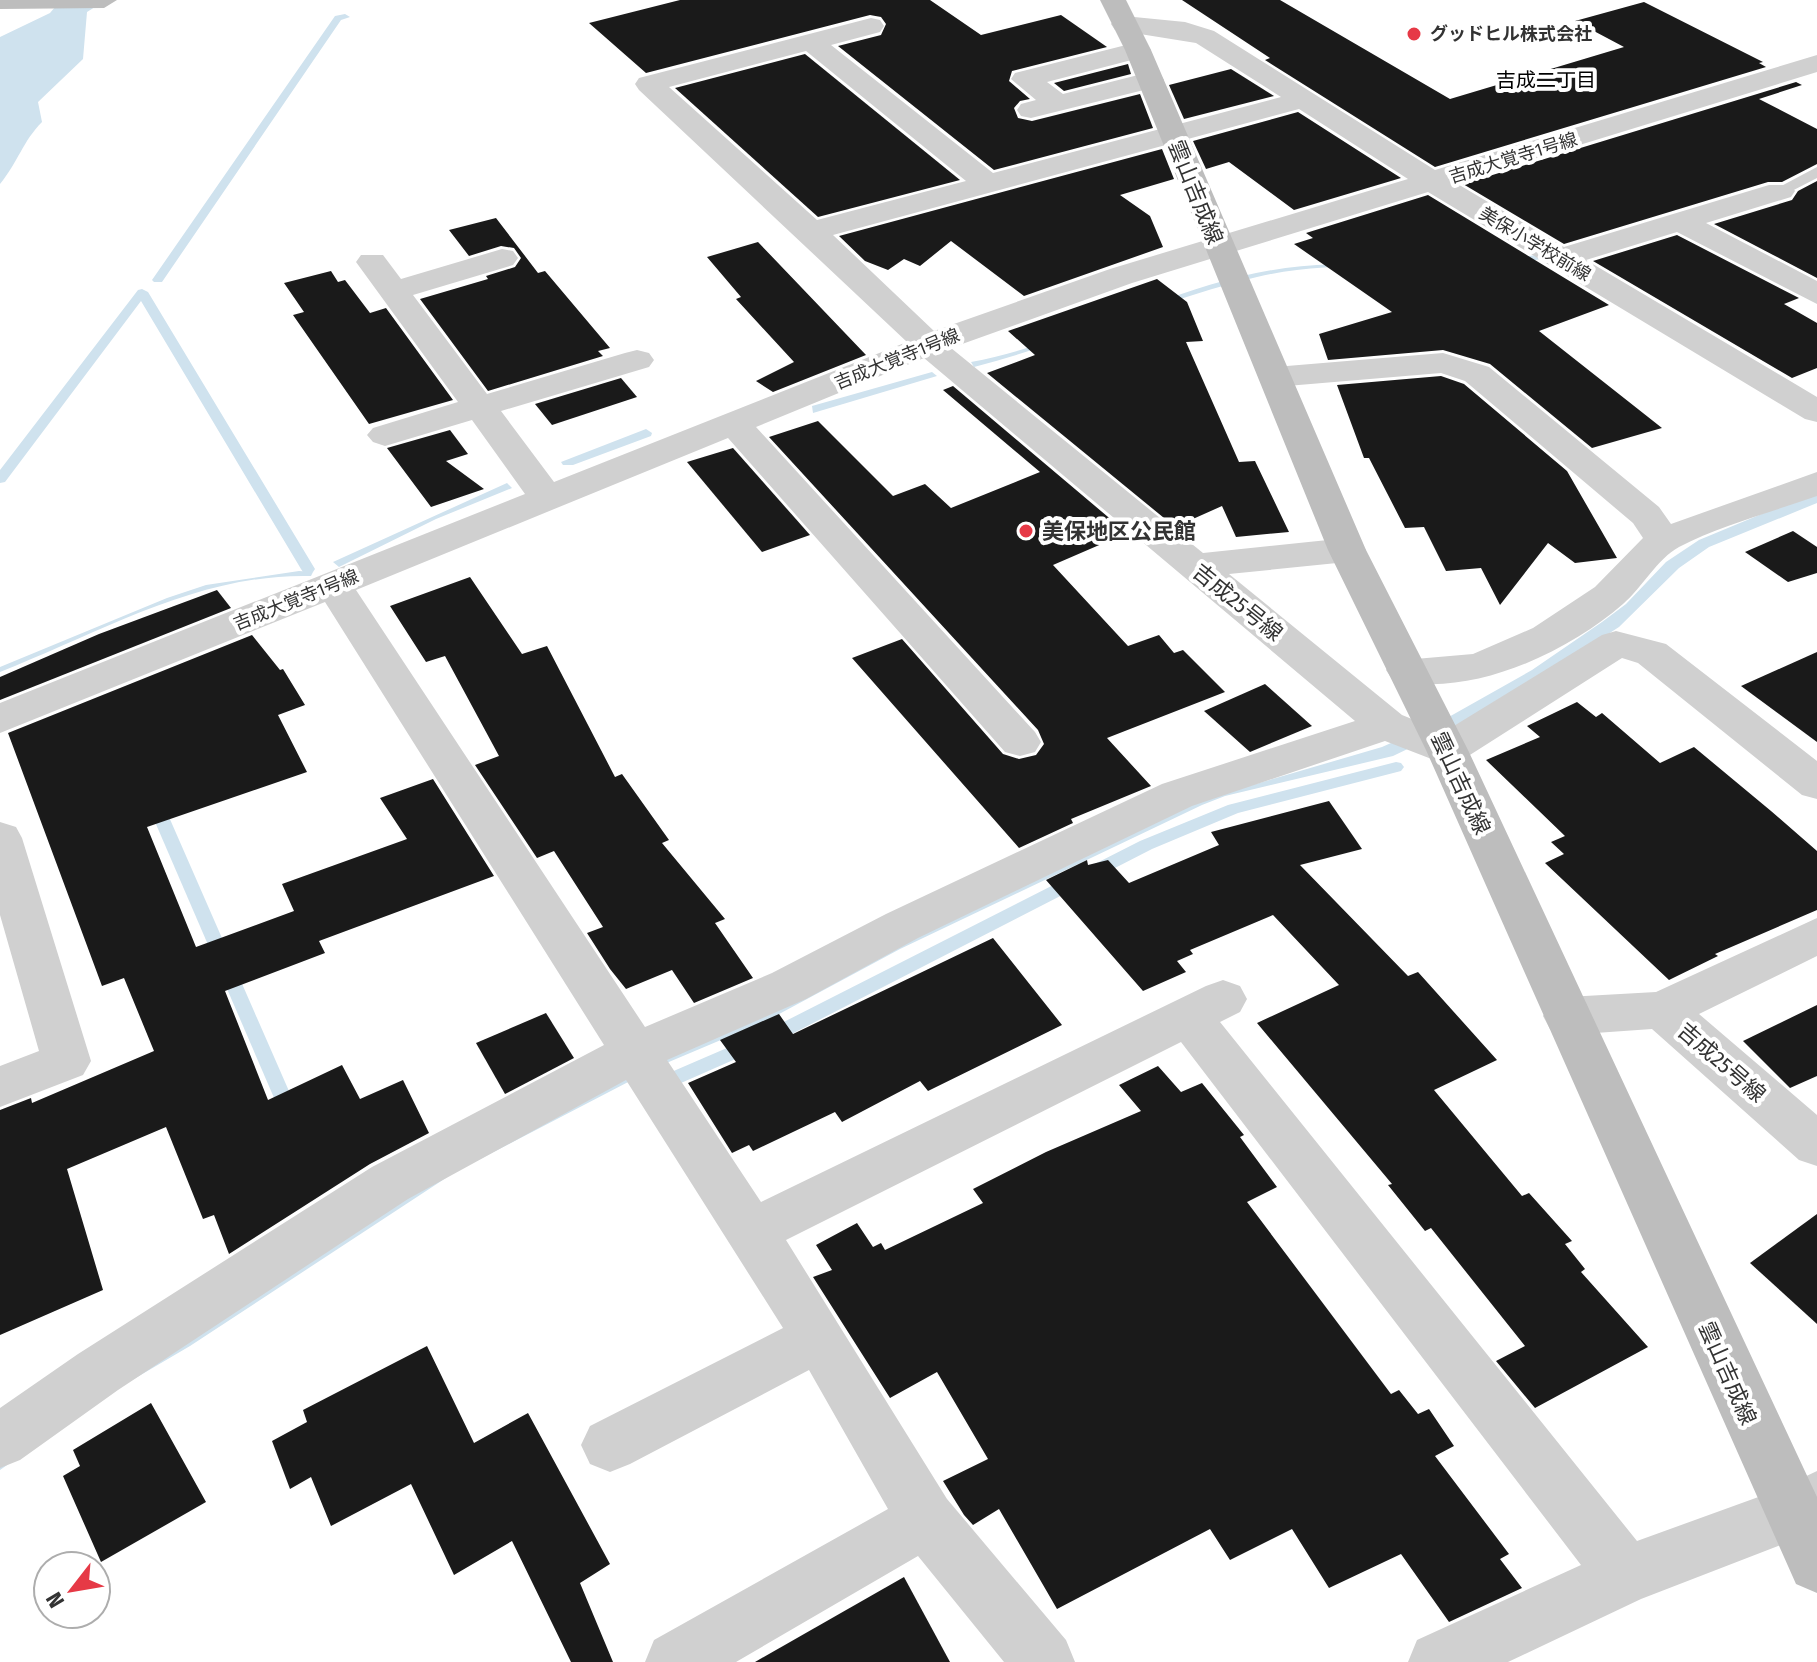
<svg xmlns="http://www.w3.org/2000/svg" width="1817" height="1662" viewBox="0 0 1817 1662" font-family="'Fira Sans Condensed','Noto Sans JP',sans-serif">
	<rect width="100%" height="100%" fill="#fff"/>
	<g fill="#cfe2ee">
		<path d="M61 0H106L87 12 83 59 38 102 42 122C23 141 18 162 0 184V37L50 13Z"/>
		<path d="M1535 255 1541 259C1448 276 1350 255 1257 277 1161 300 1070 342 974 367L971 362C1069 343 1158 294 1256 273 1348 254 1443 272 1535 255Z"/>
		<path d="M932 372 937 376 813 413 812 406Z"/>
		<path d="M507 483 512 488 436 519 339 567 333 562Z"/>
		<path d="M1817 491V503L1709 547 1679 568 1619 627 1517 693 1466 721 1393 756 1225 796 1202 805 900 949 768 1020 657 1067 455 1172 190 1346 110 1393 0 1470V1452L401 1184 1143 817 1382 747 1447 718 1532 670 1602 622 1626 604 1666 562 1699 540Z"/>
		<path d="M299 571 313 572 311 576C199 573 100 633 0 672V667L167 598 206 585Z"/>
	</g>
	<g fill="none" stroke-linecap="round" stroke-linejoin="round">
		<g fill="#cfe2ee" fill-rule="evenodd">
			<path d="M345 14 350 17 341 20 162 282H154L152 280 335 16Z"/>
			<path d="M142 289 148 292 315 569 313 572H303L301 569 141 301 5 482 0 483V470L138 290Z"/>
			<path d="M646 429 652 433 651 436 573 465H563L561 462Z"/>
			<path d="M1396 762 1401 763 1404 767 1401 771 1238 813 1152 849 778 1041 772 1043 766 1041 763 1036 766 1031 1140 841 1228 805Z"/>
			<path d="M154 795 162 801 299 1114 296 1119 290 1122 284 1119 281 1114 146 801Z"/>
			<path d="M750 1038 756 1040 759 1045 756 1050 681 1083 675 1085 669 1083 666 1078 669 1073Z"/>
		</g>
	</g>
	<g fill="#1a1a1a">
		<path d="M680 0H930L981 35 1061 15 1107 47 1012 71 1009 81 1030 99 1020 101 1014 108 1018 118 1032 121 1140 94 1153 128 994 170 838 46 881 35 886 24 881 17 870 15 646 73 589 23Z"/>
		<path d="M1182 0H1280L1450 99 1624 47 1575 21 1644 2 1763 62 1759 63 1766 67 1435 167 1265 60 1270 58Z"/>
		<path d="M805 54 960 180 818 217 675 88Z"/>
		<path d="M1128 64 1131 74 1064 91 1054 83Z"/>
		<path d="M1231 69 1274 96 1184 119 1169 85Z"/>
		<path d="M1796 82 1802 85 1759 99 1817 129V164L1782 182H1768L1564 244 1463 184Z"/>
		<path d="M1298 112 1401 178 1294 210 1229 162 1206 169 1193 141Z"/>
		<path d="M1162 149 1174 179 1120 195 1150 216 1163 247 1024 296 951 241 920 266 904 259 888 270 865 261 839 236Z"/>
		<path d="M1817 181V278L1714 224 1792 200 1798 191Z"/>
		<path d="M1428 195 1609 305 1539 331 1662 428 1592 448 1490 364 1443 350 1328 360 1319 334 1392 312 1294 244 1313 238 1306 233Z"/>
		<path d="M496 218 538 273 545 271 610 348 598 351 603 356 488 391 420 299 488 279 486 276 515 267 521 258 514 248 501 246 469 256 449 230Z"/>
		<path d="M1677 235 1799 298 1784 304 1817 323V368L1792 378 1593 261Z"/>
		<path d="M758 242 866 355 773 392 756 381 794 362 736 299 741 297 707 257Z"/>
		<path d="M331 271 338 282 345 280 370 313 386 308 453 400 369 424 293 315 304 312 284 283Z"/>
		<path d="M1157 279 1187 302 1203 341 1186 342 1239 462 1255 461 1289 532 1236 537 1222 506 1175 527 987 373 1035 355 1008 331Z"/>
		<path d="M1441 376 1464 384 1567 471 1617 558 1575 563 1548 543 1500 605 1481 568 1446 571 1424 527 1405 528 1369 458H1364L1337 385Z"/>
		<path d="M621 378 637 397 552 425 535 404Z"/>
		<path d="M953 386 1127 533 1053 565 1128 646 1159 635 1174 653 1183 650 1225 692 1107 738 1151 786 1071 819 1073 823 1019 848 852 658 902 639 1003 754 1019 759 1036 755 1044 744 1038 730 769 437 818 421 893 496 925 484 951 508 1040 472 943 390Z"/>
		<path d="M450 430 468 454 446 461 484 489 431 507 387 448Z"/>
		<path d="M733 448 810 535 762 552 687 462Z"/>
		<path d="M1793 531 1817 547V573L1788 582 1745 552Z"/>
		<path d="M470 577 522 654 547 646 615 777 622 774 669 840 662 843 725 919 715 923 753 978 694 1003 672 970 626 989 610 969 587 933 603 927 554 851 537 858 475 765 499 756 445 656 426 662 390 606Z"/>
		<path d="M217 590 231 608 0 700V677L99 634Z"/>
		<path d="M252 635 280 670 283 669 305 705 278 715 307 772 147 827 196 947 294 911 282 884 407 839 380 798 433 779 494 876 319 941 325 953 225 991 268 1100 342 1065 360 1099 403 1080 429 1133 370 1164 229 1254 214 1215 203 1219 166 1127 67 1169 103 1290 0 1335V1110L31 1098 32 1103 154 1051 124 978 102 986 8 733Z"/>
		<path d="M1817 652V742L1741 686Z"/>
		<path d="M1265 684 1312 726 1250 752 1204 711Z"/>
		<path d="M1577 702 1596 717 1602 713 1660 763 1694 747 1771 811 1817 851V910L1715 954 1718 956 1669 980 1545 863 1564 854 1551 842 1565 836 1486 760 1540 737 1527 726Z"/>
		<path d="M1329 801 1362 849 1300 865 1408 976 1418 972 1497 1060 1434 1090 1522 1196 1529 1193 1572 1241 1565 1244 1585 1269 1581 1272 1648 1347 1535 1408 1496 1361 1525 1346 1431 1228 1425 1231 1388 1185 1392 1184 1257 1023 1339 985 1273 915 1190 950 1193 954 1177 961 1186 972 1143 991 1046 880 1087 860 1088 865 1108 860 1129 883 1219 845 1211 832Z"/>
		<path d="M993 938 1062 1025 928 1091 920 1081 842 1122 835 1112 753 1151 749 1145 732 1153 688 1083 736 1062 720 1040 779 1014 793 1034Z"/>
		<path d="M1817 1005V1076L1790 1088 1743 1041Z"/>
		<path d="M546 1013 574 1058 505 1094 476 1043Z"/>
		<path d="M1158 1066 1181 1092 1202 1083 1244 1135 1240 1137 1277 1187 1247 1202 1391 1394 1399 1390 1418 1414 1429 1409 1454 1446 1435 1456 1509 1554 1500 1559 1522 1588 1449 1622 1401 1554 1329 1588 1292 1529 1230 1560 1210 1529 1057 1609 999 1509 973 1525 964 1515 943 1481 988 1459 937 1372 890 1398 813 1277 832 1270 816 1245 857 1223 873 1247 881 1243 885 1250 983 1203 973 1189 1046 1152 1141 1111 1119 1085Z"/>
		<path d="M1817 1214V1324L1750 1263Z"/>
		<path d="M427 1346 474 1443 528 1413 610 1564 580 1583 613 1662H571L512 1541 454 1575 411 1484 331 1526 311 1477 290 1489 272 1441 307 1422 303 1410Z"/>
		<path d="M151 1403 206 1502 101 1562 63 1476 80 1466 73 1450Z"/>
		<path d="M904 1577 950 1662H755Z"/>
	</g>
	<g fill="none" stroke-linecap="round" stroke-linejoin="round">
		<path fill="#d0d0d0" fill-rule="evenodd" d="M1817 167V178L1786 194 1772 191Z"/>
		<g fill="#d0d0d0" fill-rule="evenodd">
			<path d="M1124 16 1185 22 1214 31 1435 170 1817 55V72L1456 183 1564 247 1769 185H1791L1795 191 1791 197 1706 223 1817 281V304L1677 232 1586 260 1817 397V422L1805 419 1428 192 1132 283 951 348 1203 553 1347 538 1360 542 1366 550 1360 558 1347 562 1229 574 1402 715 1444 732 1602 635 1616 631 1666 644 1817 761V799L1802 795 1638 663 1622 658 1462 760 1447 765 1385 741 1192 806 918 938 806 999 667 1060 761 1202 1206 986 1223 980 1240 986 1247 999 1240 1012 1220 1022 1637 1541 1775 1491 1817 1471V1531L1641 1599 1508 1662H1408L1417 1640 1581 1565 1181 1042 786 1240 947 1499 1066 1640 1075 1662H1004L918 1556 736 1662H645L654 1640 888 1509 809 1370 630 1464 610 1472 590 1464 581 1445 590 1426 783 1328 626 1080 408 1199 118 1390 20 1460 0 1468V1408L78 1354 372 1167 604 1045 325 602 0 733V703L525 494 472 420 385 446 373 442 367 435 373 428 458 402 356 262 361 255H383L401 279 502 249 513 251 518 258 513 265 413 295 487 394 625 353 637 350 649 353 654 360 649 367 501 411 554 482 907 342 639 90 635 84 639 78 871 18 880 20 884 26 880 32 831 45 993 173 1281 97 1196 43 1115 30 1111 24 1115 18ZM806 51 966 181 817 220 669 87ZM1299 109 1408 179 1110 269 934 331 833 235ZM924 358 1355 721 1162 784 886 914 772 973 645 1027 356 590 728 438 1005 752 1020 756 1035 752 1041 742 1035 732 756 427Z"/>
			<path d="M1138 42 1147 44 1151 50 1147 56 1047 82 1063 94 1150 72 1160 74 1164 80 1160 86 1031 118 1021 116 1017 110 1021 104 1036 100 1011 79 1015 73Z"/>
			<path d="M1443 353 1489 367 1659 507 1671 524 1817 472V496C1772 512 1721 525 1679 547 1657 559 1642 588 1623 604 1567 653 1467 700 1392 679L1386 670 1392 661 1473 654 1533 628 1595 587 1643 538 1633 523 1465 381 1441 373 1275 387 1263 384 1258 377 1263 370 1275 367Z"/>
			<path d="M0 822 16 827 22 838 91 1061 83 1075 0 1107V1066L39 1051 0 915Z"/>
			<path d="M1817 918V956L1699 1014 1817 1115V1166L1799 1160 1652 1029 1567 1035 1550 1029 1543 1016 1550 1003 1567 997 1656 992Z"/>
		</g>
		<g fill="#bdbdbd" fill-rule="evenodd">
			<path d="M0 0H117L104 8 0 9Z"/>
			<path d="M1100 0H1126L1151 50 1366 550 1468 750 1817 1497V1593L1796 1584 1426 750 1328 550 1125 50Z"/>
		</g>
	</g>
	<g fill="#e63946" stroke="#fff" stroke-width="3">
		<circle cx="1414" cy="34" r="8"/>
		<circle cx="1026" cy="531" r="8"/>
	</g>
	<g text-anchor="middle" stroke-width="8" stroke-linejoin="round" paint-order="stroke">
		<g font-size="18" font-weight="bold" fill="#333" stroke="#fff" text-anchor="start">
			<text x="1430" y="40">グッドヒル株式会社</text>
		</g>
		<g font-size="18" fill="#333" stroke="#fff">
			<text transform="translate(1513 158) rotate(-17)" y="6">吉成大覚寺1号線</text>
			<text transform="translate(1535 244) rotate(31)" y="6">美保小学校前線</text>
			<text transform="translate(897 359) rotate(-22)" y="6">吉成大覚寺1号線</text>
			<text transform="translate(296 600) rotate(-22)" y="6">吉成大覚寺1号線</text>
		</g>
		<g font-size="20" fill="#000" stroke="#fff">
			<text x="1546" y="87">吉成二丁目</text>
		</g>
		<g font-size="22" fill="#333" stroke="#fff">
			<text transform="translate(1196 192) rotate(68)" y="8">雲山吉成線</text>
			<text transform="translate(1238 602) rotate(39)" y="8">吉成25号線</text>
			<text transform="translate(1461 783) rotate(65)" y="8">雲山吉成線</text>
			<text transform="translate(1722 1062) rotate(41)" y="8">吉成25号線</text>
			<text transform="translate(1728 1373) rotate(66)" y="8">雲山吉成線</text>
		</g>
		<g font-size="22" font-weight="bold" fill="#333" stroke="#fff" text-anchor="start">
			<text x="1042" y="539">美保地区公民館</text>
		</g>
	</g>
	<g transform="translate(72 1590) rotate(239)"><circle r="38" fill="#ffffff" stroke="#adadad" stroke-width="2"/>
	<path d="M0-6L14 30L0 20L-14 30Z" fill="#e63946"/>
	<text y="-12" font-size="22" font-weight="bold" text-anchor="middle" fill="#333333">N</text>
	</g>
</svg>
